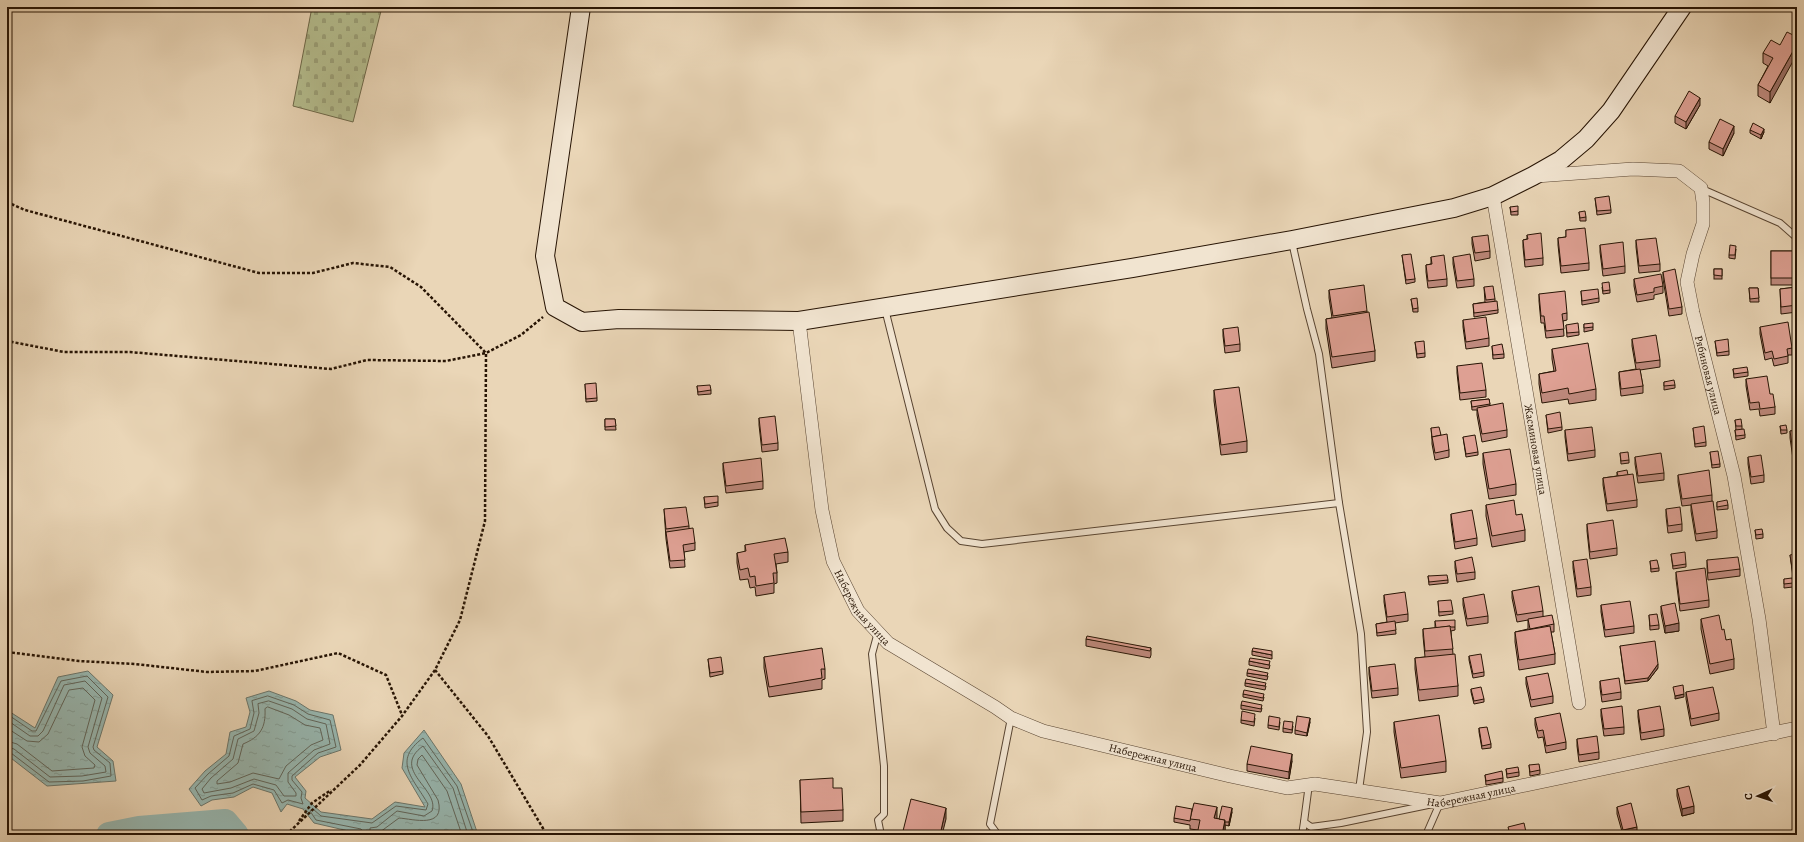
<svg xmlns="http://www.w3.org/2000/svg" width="1804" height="842" viewBox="0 0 1804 842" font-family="Alegreya,serif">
	<defs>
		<pattern id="cemetery-stones" width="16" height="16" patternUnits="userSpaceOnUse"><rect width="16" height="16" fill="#b5be8f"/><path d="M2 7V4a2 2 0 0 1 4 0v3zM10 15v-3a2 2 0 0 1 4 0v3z" fill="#9ca27a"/></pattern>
		<pattern id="water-ripples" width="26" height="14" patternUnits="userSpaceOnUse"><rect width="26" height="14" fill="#98b9b3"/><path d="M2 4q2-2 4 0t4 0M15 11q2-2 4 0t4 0" fill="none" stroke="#839e98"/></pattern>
	</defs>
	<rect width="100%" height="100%" fill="#ead6b7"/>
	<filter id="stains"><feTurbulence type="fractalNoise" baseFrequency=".005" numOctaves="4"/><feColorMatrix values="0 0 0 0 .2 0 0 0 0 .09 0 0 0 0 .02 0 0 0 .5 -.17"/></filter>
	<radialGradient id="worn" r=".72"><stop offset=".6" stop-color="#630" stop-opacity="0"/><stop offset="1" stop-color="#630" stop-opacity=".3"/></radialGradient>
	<path fill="url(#cemetery-stones)" stroke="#6e694a" d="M312 7H382L353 122 293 106Z"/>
	<g fill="url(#water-ripples)" stroke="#6b776d">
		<path d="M88 671 113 695 97 747 113 761 116 781 47 786 7 755V710L35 728 58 677Z"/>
		<path d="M269 691 296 701 310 710 333 715 341 750 320 757 295 777 306 791 305 798 321 812 372 819 395 802 425 807 402 768 404 753 424 730 461 784 478 835H366L314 823 303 809 287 804 281 812 272 793 253 787 234 797 212 800 201 806 189 789 205 771 226 754 230 732 246 727 250 712 246 698Z"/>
	</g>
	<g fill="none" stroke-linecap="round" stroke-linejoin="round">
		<g stroke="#60665c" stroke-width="1">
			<path d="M268 696 294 705 308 714 330 720 336 747 318 753 292 776V780L302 792 301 798 303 804 288 800 282 803 274 790 253 784 233 793 211 796 202 800 195 788 208 774 229 756 234 736 250 729 254 713 252 701Z"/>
			<path d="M269 701 292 709 307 719 326 724 330 744 314 750 288 773V782L296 793V796H284L276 785 254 779 231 788 204 793 202 789 211 778 233 759 238 739 254 731 259 713 258 704Z"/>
			<path d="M268 707 289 715 305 725 320 728 323 740 311 745 286 766 279 779 253 773 230 782 217 784V781L238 763 243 744C260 737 266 728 265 709Z"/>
			<path d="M7 714 32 731H36L61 681 87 676 108 697 93 747 94 750 110 763 111 776 83 781 49 782 11 753H7"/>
			<path d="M7 720 30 736H38L43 731 64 685 85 681 102 698 88 747 90 753 105 766 106 772 82 776 50 777 14 749 7 747"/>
			<path d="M7 728 27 741 39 742 48 734 69 690 83 688 95 700 82 747 85 756 95 765 94 768 52 771 17 744 7 741"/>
			<path d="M365 835 361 829 316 820 310 811 313 809 321 816 372 823 396 806 426 810 428 804C413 778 392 761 423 738L457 786 474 835"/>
			<path d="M370 835V828L377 827 397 811 424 816 432 811C440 789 390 770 423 746L453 788 468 835"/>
			<path d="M376 835 399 818C413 819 446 829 438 800L417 765 418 759 422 755 447 791 462 835"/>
		</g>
		<path stroke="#98b9b3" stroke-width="26" d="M109 835 139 829 225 822 236 835"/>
		<g stroke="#584431" stroke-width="8">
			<g id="lane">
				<path d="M1702 189 1780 223 1797 238"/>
				<path d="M1292 242 1307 309 1319 354 1339 503 1361 634 1367 732 1359 790"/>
				<path d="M885 309 935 509 947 528 961 541 982 544 1339 503"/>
				<path d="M878 632 872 654 884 766V814L878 820 881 835"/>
				<path d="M1309 784 1304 822 1311 827 1341 823 1428 805"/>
				<path d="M998 835 990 824 1011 718"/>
				<path d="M1302 835 1304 822"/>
				<path d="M1426 835 1440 803"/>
			</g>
		</g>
		<g stroke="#584431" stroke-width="14">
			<g id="street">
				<path id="s1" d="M1536 176 1633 169 1679 171 1701 188 1703 202V224L1693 254 1687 282 1693 313 1734 476 1759 619 1774 734"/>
				<path id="s2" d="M1493 196 1579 703"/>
				<path id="s3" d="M799 321 822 510 833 561 858 611 888 643 995 707 1011 718 1043 731 1230 776 1287 788 1315 784 1440 803 1797 728"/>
			</g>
		</g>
		<g stroke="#271404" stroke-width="20">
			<path id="secondary" d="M581 7 545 256 555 307 582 322 619 319 799 321 1132 268 1292 240 1454 208 1493 196 1533 176 1561 160 1586 139 1611 111 1682 7"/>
		</g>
		<g stroke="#271404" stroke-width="2.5" stroke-dasharray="3 2" stroke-linecap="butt">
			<path d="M7 202 25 210 259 273H313L353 263 390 267 421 287 486 353 446 361 367 360 331 369 130 352H64L7 341"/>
			<path d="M7 652 79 661 135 664 207 672 255 671 338 653 386 675 402 715"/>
			<path d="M435 670 488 736 547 835"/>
			<path d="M299 821 312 803 331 790"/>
			<path d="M286 835 360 765 402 716 435 670 460 620 485 521 486 353 521 335 543 317"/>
		</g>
		<use href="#lane" stroke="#f1e4d0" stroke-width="6"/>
		<use href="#street" stroke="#f1e4d0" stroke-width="13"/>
		<use href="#secondary" stroke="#f1e4d0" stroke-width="18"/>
	</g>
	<g fill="#bf8a7e" stroke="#271404">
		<path d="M1780 45 1770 103 1758 96V85L1768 66 1763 63V53Z"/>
		<path d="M1700 105 1686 129 1675 123V116Z"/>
		<path d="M1750 130 1764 132 1761 139 1750 133Z"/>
		<path d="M1734 133 1723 156 1709 149V142Z"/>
		<path d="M1595 198 1611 210V213L1597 215Z"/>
		<path d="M1510 207 1518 211V215H1511Z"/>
		<path d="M1579 212 1586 217V221H1580Z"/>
		<path d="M1566 230 1589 263V270L1561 273 1558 245V238L1566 237Z"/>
		<path d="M1527 235 1543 258V265L1525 267 1523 247V240L1527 239Z"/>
		<path d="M1472 237 1490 251V258L1475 261 1472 244Z"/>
		<path d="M1636 240 1660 264V271L1639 273 1636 247Z"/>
		<path d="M1600 245 1625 266V273L1603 276 1600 252Z"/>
		<path d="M1736 249 1735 259 1729 258V255Z"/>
		<rect x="1771" y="251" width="25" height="34"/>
		<path d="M1402 255 1415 279V282L1406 284Z"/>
		<path d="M1431 257 1447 279V286L1428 288 1426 272V265L1431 264Z"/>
		<path d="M1453 257 1474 279V286L1457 288 1453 264Z"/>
		<rect x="1714" y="269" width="8" height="10"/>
		<path d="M1663 272 1682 307V314L1669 316 1663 279Z"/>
		<path d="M1634 279 1663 286V293L1654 295V299L1637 302 1634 286Z"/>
		<path d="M1484 287 1495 299V301L1498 310V313L1474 317 1473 304 1485 302Z"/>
		<path d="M1602 287 1610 290V293L1603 294Z"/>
		<path d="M1797 287V312L1781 314 1780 289Z"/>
		<path d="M1749 288H1758L1759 302H1750Z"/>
		<path d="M1329 290 1367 311 1375 351V361L1332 368 1326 329V319L1332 318 1329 298Z"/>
		<path d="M1581 291 1599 298V302L1582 305Z"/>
		<path d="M1539 294 1567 313V320L1563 321 1564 336 1546 338 1544 323H1541L1539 301Z"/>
		<path d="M1411 299 1418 308V312H1413Z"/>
		<path d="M1463 320 1489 338V346L1466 349 1463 327Z"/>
		<path d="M1584 324 1593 327V330L1584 332Z"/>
		<path d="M1566 325 1579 332V335L1567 337Z"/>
		<path d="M1760 327 1792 348V355H1788V363L1774 366 1772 358 1765 360 1760 334Z"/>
		<path d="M1223 329 1240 344V351L1225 353 1223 336Z"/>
		<path d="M1632 339 1660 360V367L1640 370 1643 386V393L1621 396 1619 379V372L1636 369 1632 346Z"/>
		<path d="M1715 341 1729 351V355L1717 356Z"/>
		<path d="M1415 342 1425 353V357L1417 358Z"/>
		<path d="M1492 346 1504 354V358L1493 359Z"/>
		<path d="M1552 349 1596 389V400L1569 404 1568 399 1542 403 1539 384V374L1554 371 1552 359Z"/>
		<path d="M1457 366 1486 390V397L1460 400 1457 373Z"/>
		<path d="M1733 369 1748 372V376L1734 378Z"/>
		<path d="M1746 379 1770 394 1775 407V414L1760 416 1759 409 1750 410 1746 386Z"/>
		<path d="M1664 382 1675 385V388L1664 390Z"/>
		<path d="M585 384 597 398V401L586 402Z"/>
		<path d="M697 386 711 390V394L698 395Z"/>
		<path d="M1214 390 1247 441V452L1221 455 1214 401Z"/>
		<path d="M1489 399 1490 405 1507 430V437L1482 442 1477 415V410H1472L1471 401Z"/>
		<path d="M1546 415 1562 427V430L1548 433Z"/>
		<path d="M759 418 778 443V450L762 452 759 425Z"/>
		<path d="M605 419H615L616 430H605Z"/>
		<path d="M1735 420 1742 426V429L1745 435V438L1736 440 1735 430H1736Z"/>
		<path d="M1780 426 1787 430V433L1781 434Z"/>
		<path d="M1431 428 1441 435 1449 450V457L1435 460 1432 444V440Z"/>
		<path d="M1693 428 1706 442V446L1695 447Z"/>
		<path d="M1565 430 1595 450V457L1568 461 1565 437Z"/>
		<path d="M1797 430V473H1795L1790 438V431Z"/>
		<path d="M1463 437 1478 452V455L1466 457Z"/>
		<path d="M1710 452 1720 464V467L1712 468Z"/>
		<path d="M1483 453 1516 484V495L1489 499 1483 464Z"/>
		<path d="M1620 453 1629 460V463L1621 464Z"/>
		<path d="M1635 457 1664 473V480L1638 483 1635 464Z"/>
		<path d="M1748 457 1764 475V482L1751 484 1748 464Z"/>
		<path d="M723 463 763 481V489L726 493 723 470Z"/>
		<path d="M1617 472 1628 475 1637 500V507L1607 511 1603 485V478L1617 476Z"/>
		<path d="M1678 475 1712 495V501L1717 531V538L1696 541 1691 511V505L1682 506 1678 482Z"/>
		<path d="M704 497 718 502V506L705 508Z"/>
		<path d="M1717 502 1728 505V509L1717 510Z"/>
		<path d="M1486 505 1516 515 1525 530V541L1492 547 1486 516Z"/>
		<path d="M664 509 689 526V529L695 543V550L684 552 685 567 670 568 666 539Z"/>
		<path d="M1666 509 1682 524V531L1668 533 1666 516Z"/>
		<path d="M1451 514 1477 538V545L1455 549 1451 521Z"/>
		<path d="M1587 524 1617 548V555L1590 559 1587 531Z"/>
		<path d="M1755 530 1763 534V538L1756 539Z"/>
		<path d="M745 545 788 552V562L776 564 777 573V583L774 584V593L756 596 755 587 750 588 748 579 740 580 737 563V553L745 552Z"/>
		<path d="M1671 554 1686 564V567L1673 569Z"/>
		<path d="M1790 555 1797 564V577H1793Z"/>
		<path d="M1707 560 1740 569V576L1708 580 1707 568Z"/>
		<path d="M1455 561 1475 572V579L1457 582 1455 568Z"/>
		<path d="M1573 561 1591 587V595L1577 597 1573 568Z"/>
		<path d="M1650 561 1659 568V571L1651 572Z"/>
		<path d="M1676 572 1709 600V607L1680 611 1676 579Z"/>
		<path d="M1428 576 1448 580V583L1429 585Z"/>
		<path d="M1784 579 1793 583V587L1784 588Z"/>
		<path d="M1512 591 1543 611V616L1554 624V632H1551L1555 654V664L1519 670 1515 642V632L1528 629V620L1517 622 1512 598Z"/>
		<path d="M1384 595 1408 614V621L1395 623 1396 634 1377 636 1376 624 1387 622 1384 602Z"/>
		<path d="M1463 598 1488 616V623L1467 626 1463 605Z"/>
		<path d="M1438 601 1453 611V614L1439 616Z"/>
		<path d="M1601 605 1634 626V633L1605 637 1601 612Z"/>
		<path d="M1661 606 1679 631 1665 633 1661 613Z"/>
		<path d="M1649 615 1659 625V629L1650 630Z"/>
		<path d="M1701 619 1722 630 1734 659V669L1710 674 1701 629Z"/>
		<path d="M1435 621 1455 627V630L1451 631 1453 654 1458 686V696L1419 701 1415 669V658L1425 657 1423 636V629L1435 628Z"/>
		<path d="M1086 639 1151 648V655L1150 658 1086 646Z"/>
		<path d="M1620 646 1658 668 1648 681 1625 684Z"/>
		<path d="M1252 651 1272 655V659L1252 655Z"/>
		<path d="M1469 656 1484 672V676L1473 678 1469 660Z"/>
		<path d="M764 657 825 669V679L822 680V689L769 697 764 668Z"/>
		<path d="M708 659 723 671V674L710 677Z"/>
		<path d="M1249 661 1270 665 1269 669 1249 665Z"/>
		<path d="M1369 667 1398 688V695L1372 698 1369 674Z"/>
		<path d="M1247 673 1268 676 1267 680 1247 676Z"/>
		<path d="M1526 677 1553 696V703L1531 707 1526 684Z"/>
		<path d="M1600 681 1621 692V699L1602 702 1600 688Z"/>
		<path d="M1245 683 1266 686 1265 690 1245 686Z"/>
		<path d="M1471 689 1484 699V702L1474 704 1471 692Z"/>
		<path d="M1686 692 1719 713V720L1691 726 1686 699Z"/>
		<path d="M1243 694 1264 697 1263 701 1243 697Z"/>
		<path d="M1241 705 1262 708 1261 712 1241 709Z"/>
		<path d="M1601 709 1624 727V734L1604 736 1601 716Z"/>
		<path d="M1638 710 1664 729V736L1641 740 1638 717Z"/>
		<path d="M1255 718 1254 726 1241 723V720Z"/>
		<path d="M1535 718 1566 742V749L1546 753 1543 737 1538 738 1535 725Z"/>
		<path d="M1280 722 1279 730 1268 728V725Z"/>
		<path d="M1310 722 1307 736 1295 734V730Z"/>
		<path d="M1394 722 1446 761V772L1401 778 1394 732Z"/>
		<path d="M1293 726 1292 733 1283 732V728Z"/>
		<path d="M1479 728 1491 744V748L1482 749 1479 732Z"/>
		<path d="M1577 739 1599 752V759L1579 762 1577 746Z"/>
		<path d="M1292 761 1289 779 1247 771V764Z"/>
		<path d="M1529 765 1540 770V774L1530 776Z"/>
		<path d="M1506 769 1519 772V776L1507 778Z"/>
		<path d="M1485 775 1503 778V782L1486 785Z"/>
		<path d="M800 780 833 788 843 810V821L801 823Z"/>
		<path d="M1677 789 1694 813 1682 816 1677 796Z"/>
		<path d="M1617 807 1637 834 1632 835H1623L1617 814Z"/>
		<path d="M1232 812 1229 826 1225 825V831L1198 830 1190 829V825L1174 822V818L1219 819Z"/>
	</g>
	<g fill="#9b7067" stroke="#271404">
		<path d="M1797 44V54L1770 103V92Z"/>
		<path d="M1700 98V105L1686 129V122Z"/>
		<path d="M1734 126V133L1723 156V149Z"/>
		<path d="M1764 129V132L1761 139V135Z"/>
		<path d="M1679 623V631L1665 633V626Z"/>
		<path d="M1658 664V668L1648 681V678Z"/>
		<path d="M1684 694V697L1675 699V696Z"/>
		<path d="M1310 718V722L1307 736V733Z"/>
		<path d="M1292 754V761L1289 779V772Z"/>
		<path d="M1694 806V813L1682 816V809Z"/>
		<path d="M1217 807V818L1214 829V818Z"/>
		<path d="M946 808V819L942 835H940Z"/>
		<path d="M1232 808V812L1229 826V822Z"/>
		<path d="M1225 820V831L1224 835H1222Z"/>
		<path d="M1637 827V834L1632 835H1623V830Z"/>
		<path d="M1526 832V835H1517Z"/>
	</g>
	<g fill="#dea093" stroke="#271404">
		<path d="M1787 32 1797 37V44L1770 92 1758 85 1773 58 1763 53 1771 40 1780 45Z"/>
		<path d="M1689 91 1700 98 1686 122 1675 116Z"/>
		<path d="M1720 119 1734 126 1723 149 1709 142Z"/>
		<path d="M1753 123 1764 129 1761 135 1750 130Z"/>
		<path d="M1609 196 1611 210 1597 211 1595 198Z"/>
		<path d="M1518 206V211L1511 212 1510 207Z"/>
		<path d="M1585 211 1586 217 1580 218 1579 212Z"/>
		<path d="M1585 228 1589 263 1561 266 1558 238 1566 237V230Z"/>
		<path d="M1541 233 1543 258 1525 260 1523 240 1528 239 1527 235Z"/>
		<path d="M1488 235 1490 251 1475 253 1472 237Z"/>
		<path d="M1656 238 1660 264 1639 266 1636 240Z"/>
		<path d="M1623 242 1625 266 1603 269 1600 245Z"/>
		<path d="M1730 245 1736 246 1735 255H1729Z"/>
		<rect x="1771" y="251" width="25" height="27"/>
		<path d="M1411 254 1415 279 1406 280 1402 255Z"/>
		<path d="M1470 254 1474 279 1457 281 1453 257Z"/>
		<path d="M1444 255 1447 279 1428 281 1426 265 1432 264 1431 257Z"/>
		<path d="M1675 269 1682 307 1669 309 1663 272Z"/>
		<path d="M1714 269H1722V276L1714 275Z"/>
		<path d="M1661 274 1663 286 1654 288V292L1637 295 1634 279Z"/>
		<path d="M1609 282 1610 290 1603 291 1602 283Z"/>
		<path d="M1364 285 1367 311 1333 316 1329 290Z"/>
		<path d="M1493 286 1495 299 1486 300 1484 287Z"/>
		<path d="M1797 287V305L1781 307 1780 289Z"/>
		<path d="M1749 288H1758L1759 298 1750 299Z"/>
		<path d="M1598 289 1599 298 1582 301 1581 291Z"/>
		<path d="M1565 291 1567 313 1562 314 1564 329 1546 331 1544 316H1541L1539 294Z"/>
		<path d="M1417 298 1418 308 1413 309 1411 299Z"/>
		<path d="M1497 301 1498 310 1474 313 1473 304Z"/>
		<path d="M1369 312 1375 351 1332 357 1326 319Z"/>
		<path d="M1486 317 1489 338 1466 342 1463 320Z"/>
		<path d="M1788 322 1792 348 1787 349 1788 356 1774 359 1772 351 1765 353 1760 327Z"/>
		<path d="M1578 323 1579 332 1567 333 1566 325Z"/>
		<path d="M1593 323V327L1584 328V324Z"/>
		<path d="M1238 327 1240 344 1225 346 1223 329Z"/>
		<path d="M1656 335 1660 360 1636 363 1632 339Z"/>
		<path d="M1728 339 1729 351 1717 353 1715 341Z"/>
		<path d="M1424 341 1425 353 1417 354 1415 342Z"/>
		<path d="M1588 343 1596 389 1569 394 1568 388 1542 393 1539 374 1556 371 1552 349Z"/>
		<path d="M1502 344 1504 354 1493 355 1492 346Z"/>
		<path d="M1482 363 1486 390 1460 393 1457 366Z"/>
		<path d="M1747 367 1748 372 1734 374 1733 369Z"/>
		<path d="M1640 369 1643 386 1621 389 1619 372Z"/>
		<path d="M1767 376 1770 394H1773L1775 407 1760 409 1759 402 1750 403 1746 379Z"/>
		<path d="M1674 380 1675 385 1664 386V382Z"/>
		<path d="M596 383 597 398 586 399 585 384Z"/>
		<path d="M710 385 711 390 698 392 697 386Z"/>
		<path d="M1239 387 1247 441 1221 445 1214 390Z"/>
		<path d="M1489 399 1490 404 1472 407 1471 401Z"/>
		<path d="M1503 403 1507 430 1482 434 1477 408Z"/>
		<path d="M1560 412 1562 427 1548 429 1546 415Z"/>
		<path d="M775 416 778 443 762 445 759 418Z"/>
		<path d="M605 419H615L616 426 605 427Z"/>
		<path d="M1741 419 1742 426H1736L1735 420Z"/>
		<path d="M1786 425 1787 430H1781L1780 426Z"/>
		<path d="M1704 426 1706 442 1695 444 1693 428Z"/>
		<path d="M1439 427 1441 435 1432 437 1431 428Z"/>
		<path d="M1592 427 1595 450 1568 454 1565 430Z"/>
		<path d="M1744 429 1745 435 1736 436 1735 430Z"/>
		<path d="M1797 430V466H1795L1790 431Z"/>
		<path d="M1447 434 1449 450 1435 453 1432 437Z"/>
		<path d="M1475 435 1478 452 1466 454 1463 437Z"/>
		<path d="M1510 449 1516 484 1489 489 1483 453Z"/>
		<path d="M1718 451 1720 464 1712 465 1710 452Z"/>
		<path d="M1628 452 1629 460 1621 461 1620 453Z"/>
		<path d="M1661 453 1664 473 1638 476 1635 457Z"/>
		<path d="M1761 455 1764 475 1751 477 1748 457Z"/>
		<path d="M761 458 763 481 726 486 723 463Z"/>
		<path d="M1627 470 1628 475 1618 476 1617 472Z"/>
		<path d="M1709 470 1712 495 1682 499 1678 475Z"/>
		<path d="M1633 474 1637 500 1607 504 1603 478Z"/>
		<path d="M718 496V502L705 504 704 497Z"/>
		<path d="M1514 500 1516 515 1522 514 1525 530 1492 536 1486 505Z"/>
		<path d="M1727 500 1728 505 1717 507V502Z"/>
		<path d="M1713 501 1717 531 1696 534 1691 504Z"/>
		<path d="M686 507 689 526 666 529 664 509Z"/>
		<path d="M1680 507 1682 524 1668 526 1666 509Z"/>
		<path d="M1472 510 1477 538 1455 542 1451 514Z"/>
		<path d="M1613 520 1617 548 1590 552 1587 524Z"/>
		<path d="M693 528 695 543 683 545 685 560 670 561 666 532Z"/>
		<path d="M1762 529 1763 534 1756 535 1755 530Z"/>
		<path d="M785 538 788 552 774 554 777 573H773L774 583 756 586 755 576 750 577 748 568 740 570 737 553 746 551 745 545Z"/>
		<path d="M1685 552 1686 564 1673 566 1671 554Z"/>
		<path d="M1795 554 1797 564V573L1793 574 1790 555Z"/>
		<path d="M1472 557 1475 572 1457 574 1455 561Z"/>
		<path d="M1738 557 1740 569 1708 573 1707 560Z"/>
		<path d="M1587 559 1591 587 1577 589 1573 561Z"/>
		<path d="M1657 560 1659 568 1651 569 1650 561Z"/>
		<path d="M1705 568 1709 600 1680 604 1676 572Z"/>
		<path d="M1447 575 1448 580 1429 582 1428 576Z"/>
		<path d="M1792 578 1793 583 1784 584V579Z"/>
		<path d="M1539 586 1543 611 1517 615 1512 591Z"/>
		<path d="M1405 592 1408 614 1387 617 1384 595Z"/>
		<path d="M1484 594 1488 616 1467 619 1463 598Z"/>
		<path d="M1451 600 1453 611 1439 612 1438 601Z"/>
		<path d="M1630 601 1634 626 1605 630 1601 605Z"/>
		<path d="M1675 603 1679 623 1665 626 1661 606Z"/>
		<path d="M1657 614 1659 625 1650 626 1649 615Z"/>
		<path d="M1552 615 1554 624 1530 629 1528 619Z"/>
		<path d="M1719 615 1722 630 1724 629 1726 640 1731 639 1734 659 1710 664 1701 619Z"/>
		<path d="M1455 620V627H1451L1450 626 1436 628 1435 621Z"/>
		<path d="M1395 621 1396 630 1377 633 1376 624Z"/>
		<path d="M1450 626 1453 649 1425 651 1423 629Z"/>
		<path d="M1550 626 1555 654 1519 660 1515 632Z"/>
		<path d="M1087 636 1151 648 1150 651 1086 639Z"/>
		<path d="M1655 641 1658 664 1648 678 1625 681 1620 646Z"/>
		<path d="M822 648 825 669H821L822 678 769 687 764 657Z"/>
		<path d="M1253 648 1272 651V655L1252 651Z"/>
		<path d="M1455 654 1458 686 1419 690 1415 658Z"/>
		<path d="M1481 654 1484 672 1473 674 1469 656Z"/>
		<path d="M721 657 723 671 710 673 708 659Z"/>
		<path d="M1250 658 1270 661 1269 665 1249 661Z"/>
		<path d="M1395 664 1398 688 1372 691 1369 667Z"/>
		<path d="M1248 669 1268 673 1267 676 1247 673Z"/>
		<path d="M1548 673 1553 696 1531 700 1526 677Z"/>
		<path d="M1619 678 1621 692 1602 695 1600 681Z"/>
		<path d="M1246 679 1266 683 1265 686 1245 683Z"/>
		<path d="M1683 685 1684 694 1675 696 1673 687Z"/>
		<path d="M1481 687 1484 699 1474 701 1471 689Z"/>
		<path d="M1713 687 1719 713 1691 719 1686 692Z"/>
		<path d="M1244 690 1264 694 1263 698 1243 694Z"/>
		<path d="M1242 701 1262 705 1261 709 1241 705Z"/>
		<path d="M1622 706 1624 727 1604 729 1601 709Z"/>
		<path d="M1660 706 1664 729 1641 733 1638 710Z"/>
		<path d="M1242 711 1255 714 1254 722 1241 720Z"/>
		<path d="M1560 713 1566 742 1546 746 1543 730 1538 731 1535 718Z"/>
		<path d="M1439 715 1446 761 1401 768 1394 722Z"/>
		<path d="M1269 716 1280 718 1279 727 1268 725Z"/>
		<path d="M1297 716 1310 718 1307 733 1295 730Z"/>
		<path d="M1284 721 1293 722 1292 730 1283 728Z"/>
		<path d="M1487 727 1491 744 1482 746 1479 728Z"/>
		<path d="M1597 736 1599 752 1579 755 1577 739Z"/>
		<path d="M1251 746 1292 754 1289 772 1247 764Z"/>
		<path d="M1539 764 1540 770 1530 772 1529 765Z"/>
		<path d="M1518 767 1519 772 1507 774 1506 769Z"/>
		<path d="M1502 771 1503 778 1486 781 1485 775Z"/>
		<path d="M833 778V788H842L843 810 801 812 800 780Z"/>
		<path d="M1689 786 1694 806 1682 809 1677 789Z"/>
		<path d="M911 799 946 808 940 835H902Z"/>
		<path d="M1194 803 1217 807 1214 818 1225 820 1222 835H1197L1200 820 1190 819Z"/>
		<path d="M1631 803 1637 827 1623 830 1617 807Z"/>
		<path d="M1176 806 1192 809 1190 821 1174 818Z"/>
		<path d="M1222 806 1232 808 1229 822H1225V820L1219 819Z"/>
		<path d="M1524 823 1526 832 1517 835H1510L1508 827Z"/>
		<path d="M1797 829V835H1772Z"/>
		<path d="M1569 833 1570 835H1563Z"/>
	</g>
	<g text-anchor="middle" stroke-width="4" stroke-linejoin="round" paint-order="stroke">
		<g font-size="11" fill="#271404" stroke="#f1e4d0">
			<text dy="4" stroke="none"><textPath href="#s1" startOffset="363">Рябиновая улица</textPath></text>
			<text dy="4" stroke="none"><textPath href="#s2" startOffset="257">Жасминовая улица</textPath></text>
			<text dy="4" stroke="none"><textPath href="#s3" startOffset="298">Набережная улица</textPath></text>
			<text dy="4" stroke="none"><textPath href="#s3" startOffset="634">Набережная улица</textPath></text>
			<text dy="4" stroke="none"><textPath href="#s3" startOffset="958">Набережная улица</textPath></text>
		</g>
	</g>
	<rect width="1804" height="842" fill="none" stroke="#ead6b7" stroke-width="24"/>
	<rect x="8" y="8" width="1788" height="826" fill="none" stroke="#271404" stroke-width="2"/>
	<rect x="12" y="12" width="1780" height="818" fill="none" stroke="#271404"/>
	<g transform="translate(1758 796) rotate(267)" stroke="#f1e4d0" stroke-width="3" paint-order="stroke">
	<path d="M0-3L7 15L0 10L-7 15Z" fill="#271404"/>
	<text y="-6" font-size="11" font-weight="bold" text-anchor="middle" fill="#271404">С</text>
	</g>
	<rect width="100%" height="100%" filter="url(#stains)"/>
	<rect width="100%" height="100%" fill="url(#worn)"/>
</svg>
